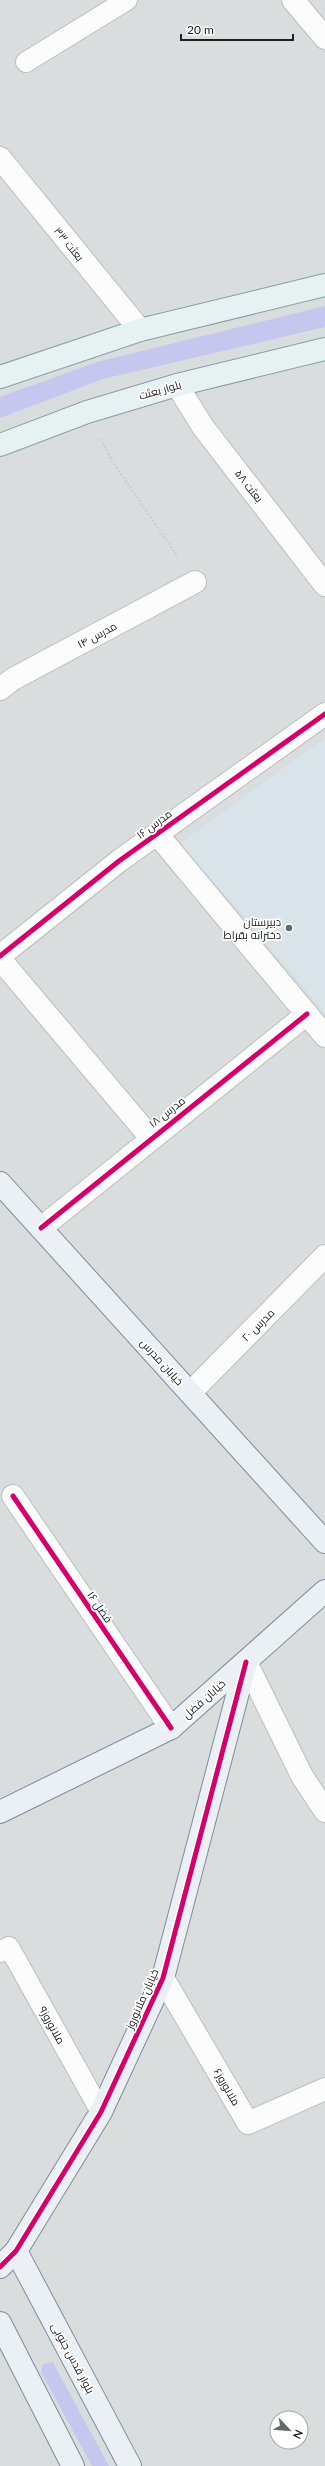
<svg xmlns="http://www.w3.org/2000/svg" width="325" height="2466" viewBox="0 0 325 2466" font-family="Lato,Cairo,sans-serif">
	<rect width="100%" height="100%" fill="#e9eeee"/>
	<path fill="#dadddd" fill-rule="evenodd" d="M0 0H325V2466H0ZM277 2418H301V2442H277Z"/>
	<path fill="#d9e3ea" d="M325 738V1012L181 843Z"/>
	<g fill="#c5c7ef">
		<path d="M325 306V327L103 379 0 418V397L97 362Z"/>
		<path d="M53 2362 57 2370 109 2466H92L41 2372 43 2364Z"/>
	</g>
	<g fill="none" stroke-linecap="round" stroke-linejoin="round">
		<g stroke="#bcbebe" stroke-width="22">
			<g id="lane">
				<path d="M26 62 127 0"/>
				<path d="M0 1952 9 1947 101 2112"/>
			</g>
		</g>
		<g stroke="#bcbebe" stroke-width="24">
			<g id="street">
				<path d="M293 0 325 38"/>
				<path d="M0 158 140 330"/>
				<path d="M177 385 203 427 325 585"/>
				<path d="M0 689 13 679 195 582"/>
				<path d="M157 834 325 1036"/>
				<path d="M0 956 119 861 325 714"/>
				<path d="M0 959 151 1138"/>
				<path d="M41 1228 307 1014"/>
				<path d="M190 1393 325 1256"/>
				<path d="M13 1496 171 1728"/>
				<path d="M246 1662 302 1776 325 1811"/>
				<path d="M163 1978 248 2123 325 2089"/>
			</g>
		</g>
		<g stroke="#7f8b9a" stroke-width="24">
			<g id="secondary">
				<path d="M0 1183 325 1542"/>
				<path d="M0 1812 171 1728 325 1591"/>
				<path d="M16 2251 130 2466"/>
				<path d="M0 2267 16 2251 101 2112 163 1978 246 1662"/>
				<path d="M0 2323 73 2466"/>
			</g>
		</g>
		<g stroke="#85a0a5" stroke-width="24">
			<g id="primary">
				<path d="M0 377 140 330 325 285"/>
				<path d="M0 445 87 412 177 385 325 349"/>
			</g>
		</g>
		<path stroke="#c3d4ce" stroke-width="2.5" stroke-dasharray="2 2" stroke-linecap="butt" d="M101 439 112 461 178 557"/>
		<use href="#lane" stroke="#fcfcfc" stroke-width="20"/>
		<use href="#street" stroke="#fcfcfc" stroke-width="22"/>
		<use href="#secondary" stroke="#ebf0f5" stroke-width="22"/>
		<use href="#primary" stroke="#e6f1f1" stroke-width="22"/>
		<g stroke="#fff" stroke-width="8">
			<g id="cycleway">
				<path d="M0 956 119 861 325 714"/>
				<path d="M41 1228 307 1014"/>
				<path d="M13 1496 171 1728"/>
				<path d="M0 2267 16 2251 101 2112 163 1978 246 1662"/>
			</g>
		</g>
		<use href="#cycleway" stroke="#d6006c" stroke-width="5"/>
	</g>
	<circle fill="#666868" stroke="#fff" stroke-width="1.5" cx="289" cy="928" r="4"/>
	<g text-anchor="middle" stroke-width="3.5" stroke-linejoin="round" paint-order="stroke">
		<g font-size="11" fill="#202020" stroke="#fff">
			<text transform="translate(69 244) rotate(51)" y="4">بعثت ۳۳</text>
			<text transform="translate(160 390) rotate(-16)" y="4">بلوار بعثت</text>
			<text transform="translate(249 486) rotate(52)" y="4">بعثت ۵۸</text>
			<text transform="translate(97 635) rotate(-28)" y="4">مدرس ۱۴</text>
			<text transform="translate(154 824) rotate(-36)" y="4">مدرس ۱۶</text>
			<text transform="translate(167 1112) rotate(-38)" y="4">مدرس ۱۸</text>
			<text transform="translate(258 1325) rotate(-45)" y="4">مدرس ۲۰</text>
			<text transform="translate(162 1362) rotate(48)" y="4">خیابان مدرس</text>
			<text transform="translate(100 1607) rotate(56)" y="4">فضل ۱۶</text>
			<text transform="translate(204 1699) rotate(-42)" y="4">خیابان فضل</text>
			<text transform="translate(142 1999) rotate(-66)" y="4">خیابان ملانوروز</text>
			<text transform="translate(52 2025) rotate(61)" y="4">ملانوروز۹</text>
			<text transform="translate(227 2087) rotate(60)" y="4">ملانوروز۶</text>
			<text transform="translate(73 2358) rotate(62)" y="4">بلوار قدس جنوبی</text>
		</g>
		<g font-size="11" fill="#202020" stroke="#fff" text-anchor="end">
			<text x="281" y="926">دبیرستان<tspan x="281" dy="13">دخترانه بقراط</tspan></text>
		</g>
	</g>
	<g transform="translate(289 2430) rotate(116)"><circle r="19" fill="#ffffff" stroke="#a6a6a6"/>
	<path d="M0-3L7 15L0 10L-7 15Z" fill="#666868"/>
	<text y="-6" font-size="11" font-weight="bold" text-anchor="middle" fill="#202020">N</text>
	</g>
	<path d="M181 34v6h112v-6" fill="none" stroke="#202020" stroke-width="2"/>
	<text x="187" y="34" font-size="12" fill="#202020" stroke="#ffffff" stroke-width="3" paint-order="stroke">20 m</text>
</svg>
